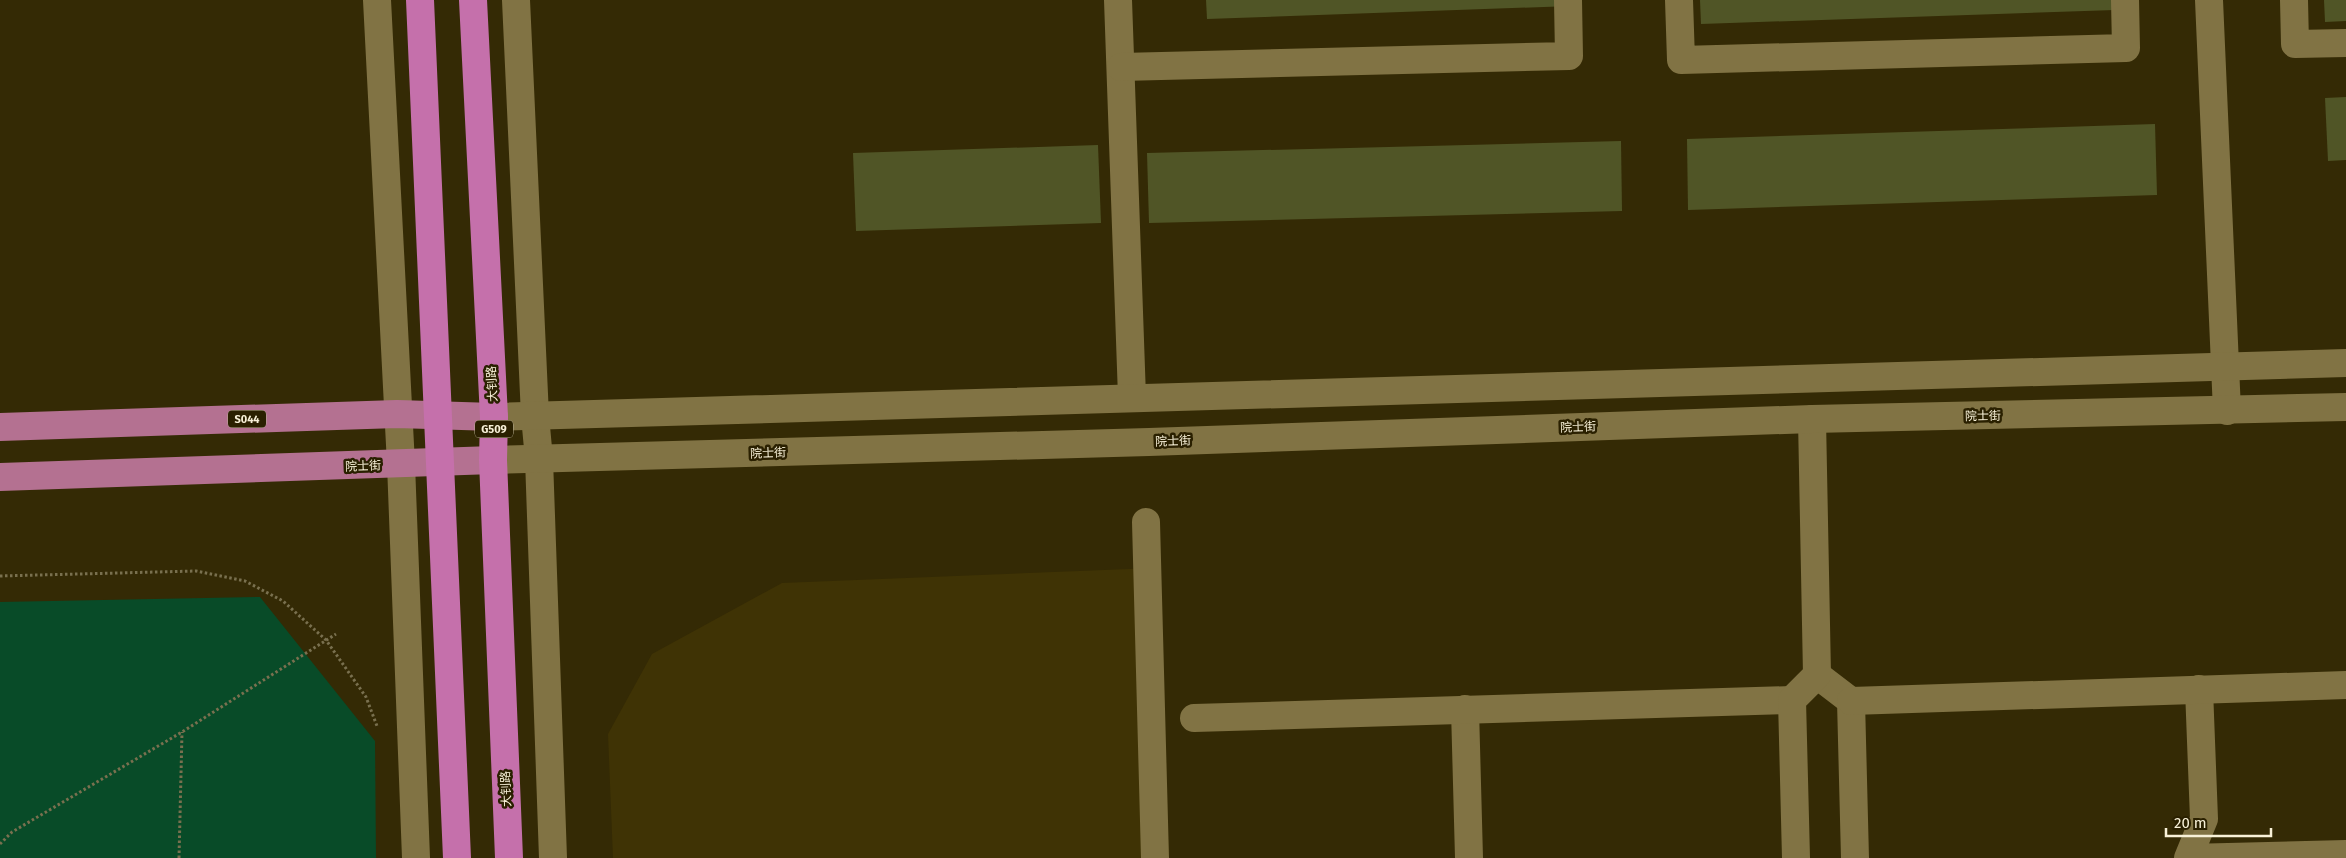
<svg xmlns="http://www.w3.org/2000/svg" width="2346" height="858" viewBox="0 0 2346 858" font-family="'Fira Sans','Noto Sans SC',sans-serif">
	<rect width="100%" height="100%" fill="#342a05"/>
	<path fill="#3f3305" d="M1155 568 1169 858H613L608 734 652 654 782 583Z"/>
	<path fill="#084b28" d="M260 597 375 741 376 858H0V602Z"/>
	<g fill="#505526">
		<path d="M1206 0H1571V6L1207 19Z"/>
		<path d="M1700 0H2114L2115 10 1701 24Z"/>
		<path d="M2324 0H2346V21L2325 22Z"/>
		<path d="M2346 97V160L2328 161 2325 98Z"/>
		<path d="M2155 124 2157 195 1688 210 1687 139Z"/>
		<path d="M1621 141 1622 211 1149 223 1147 153Z"/>
		<path d="M1098 145 1101 223 856 231 853 153Z"/>
	</g>
	<g fill="none" stroke-linecap="round" stroke-linejoin="round">
		<g stroke="#79704f" stroke-width="3" stroke-dasharray="2.5 2.5" stroke-linecap="butt">
			<path d="M0 576 196 571 245 581 283 601 326 640 366 697 377 726"/>
			<path d="M0 844 12 832 182 732 336 634"/>
			<path d="M179 858 182 732"/>
		</g>
		<g stroke="#817344" stroke-width="28">
			<path d="M377 0 401 464 416 858"/>
			<path d="M516 0 535 416 539 459 553 858"/>
			<path d="M1118 0 1132 397"/>
			<path d="M1679 0 1681 60 2126 48 2125 0"/>
			<path d="M2294 0 2295 44 2346 43"/>
			<path d="M1121 67 1569 56 1568 0"/>
			<path d="M1146 522 1155 858"/>
			<path d="M1817 675 1851 701 1855 858"/>
			<path d="M2199 689 2204 819 2188 858 2346 854"/>
			<path d="M1851 701 2346 685"/>
			<path d="M1465 709 1469 858"/>
			<path d="M1194 718 1792 700"/>
			<path d="M1796 858 1792 700 1817 675 1812 419"/>
		</g>
		<path stroke="#817344" stroke-width="28" d="M2209 0 2227 411"/>
		<g stroke="#817344" stroke-width="28">
			<path d="M494 417 2346 363"/>
			<path d="M493 460 1149 442 1812 419 2346 407"/>
		</g>
		<g stroke="#b47191" stroke-width="28">
			<path d="M0 427 397 414 494 417"/>
			<path d="M0 477 493 460"/>
		</g>
		<g stroke="#c570ab" stroke-width="28">
			<path d="M420 0 457 858"/>
			<path d="M473 0 494 417 493 460 509 858"/>
		</g>
	</g>
	<g text-anchor="middle" stroke-width="5" stroke-linejoin="round" paint-order="stroke">
		<g fill="#2a2000" stroke="#bab297" stroke-width="1">
			<rect x="228" y="410.5" width="38" height="17" rx="4"/>
			<rect x="475" y="420.5" width="38" height="17" rx="4"/>
		</g>
		<g font-size="11" font-weight="bold" fill="#f8f1d8">
			<text x="247" y="423">S044</text>
			<text x="494" y="433">G509</text>
		</g>
		<g font-size="12" fill="#f8f1d8" stroke="#2a2000">
			<text transform="translate(492 384) rotate(-93)" y="4">大钊路</text>
			<text transform="translate(1983 416) rotate(-1)" y="4">院士街</text>
			<text transform="translate(1578 427) rotate(-2)" y="4">院士街</text>
			<text transform="translate(1173 441) rotate(-2)" y="4">院士街</text>
			<text transform="translate(768 453) rotate(-2)" y="4">院士街</text>
			<text transform="translate(363 466) rotate(-2)" y="4">院士街</text>
			<text transform="translate(506 789) rotate(-92)" y="4">大钊路</text>
		</g>
	</g>
	<path d="M2166 828v8h105v-8" fill="none" stroke="#f8f1d8" stroke-width="2.5"/>
	<text x="2174" y="828" font-size="15" fill="#f8f1d8" stroke="#2a2000" stroke-width="4" paint-order="stroke">20 m</text>
</svg>
